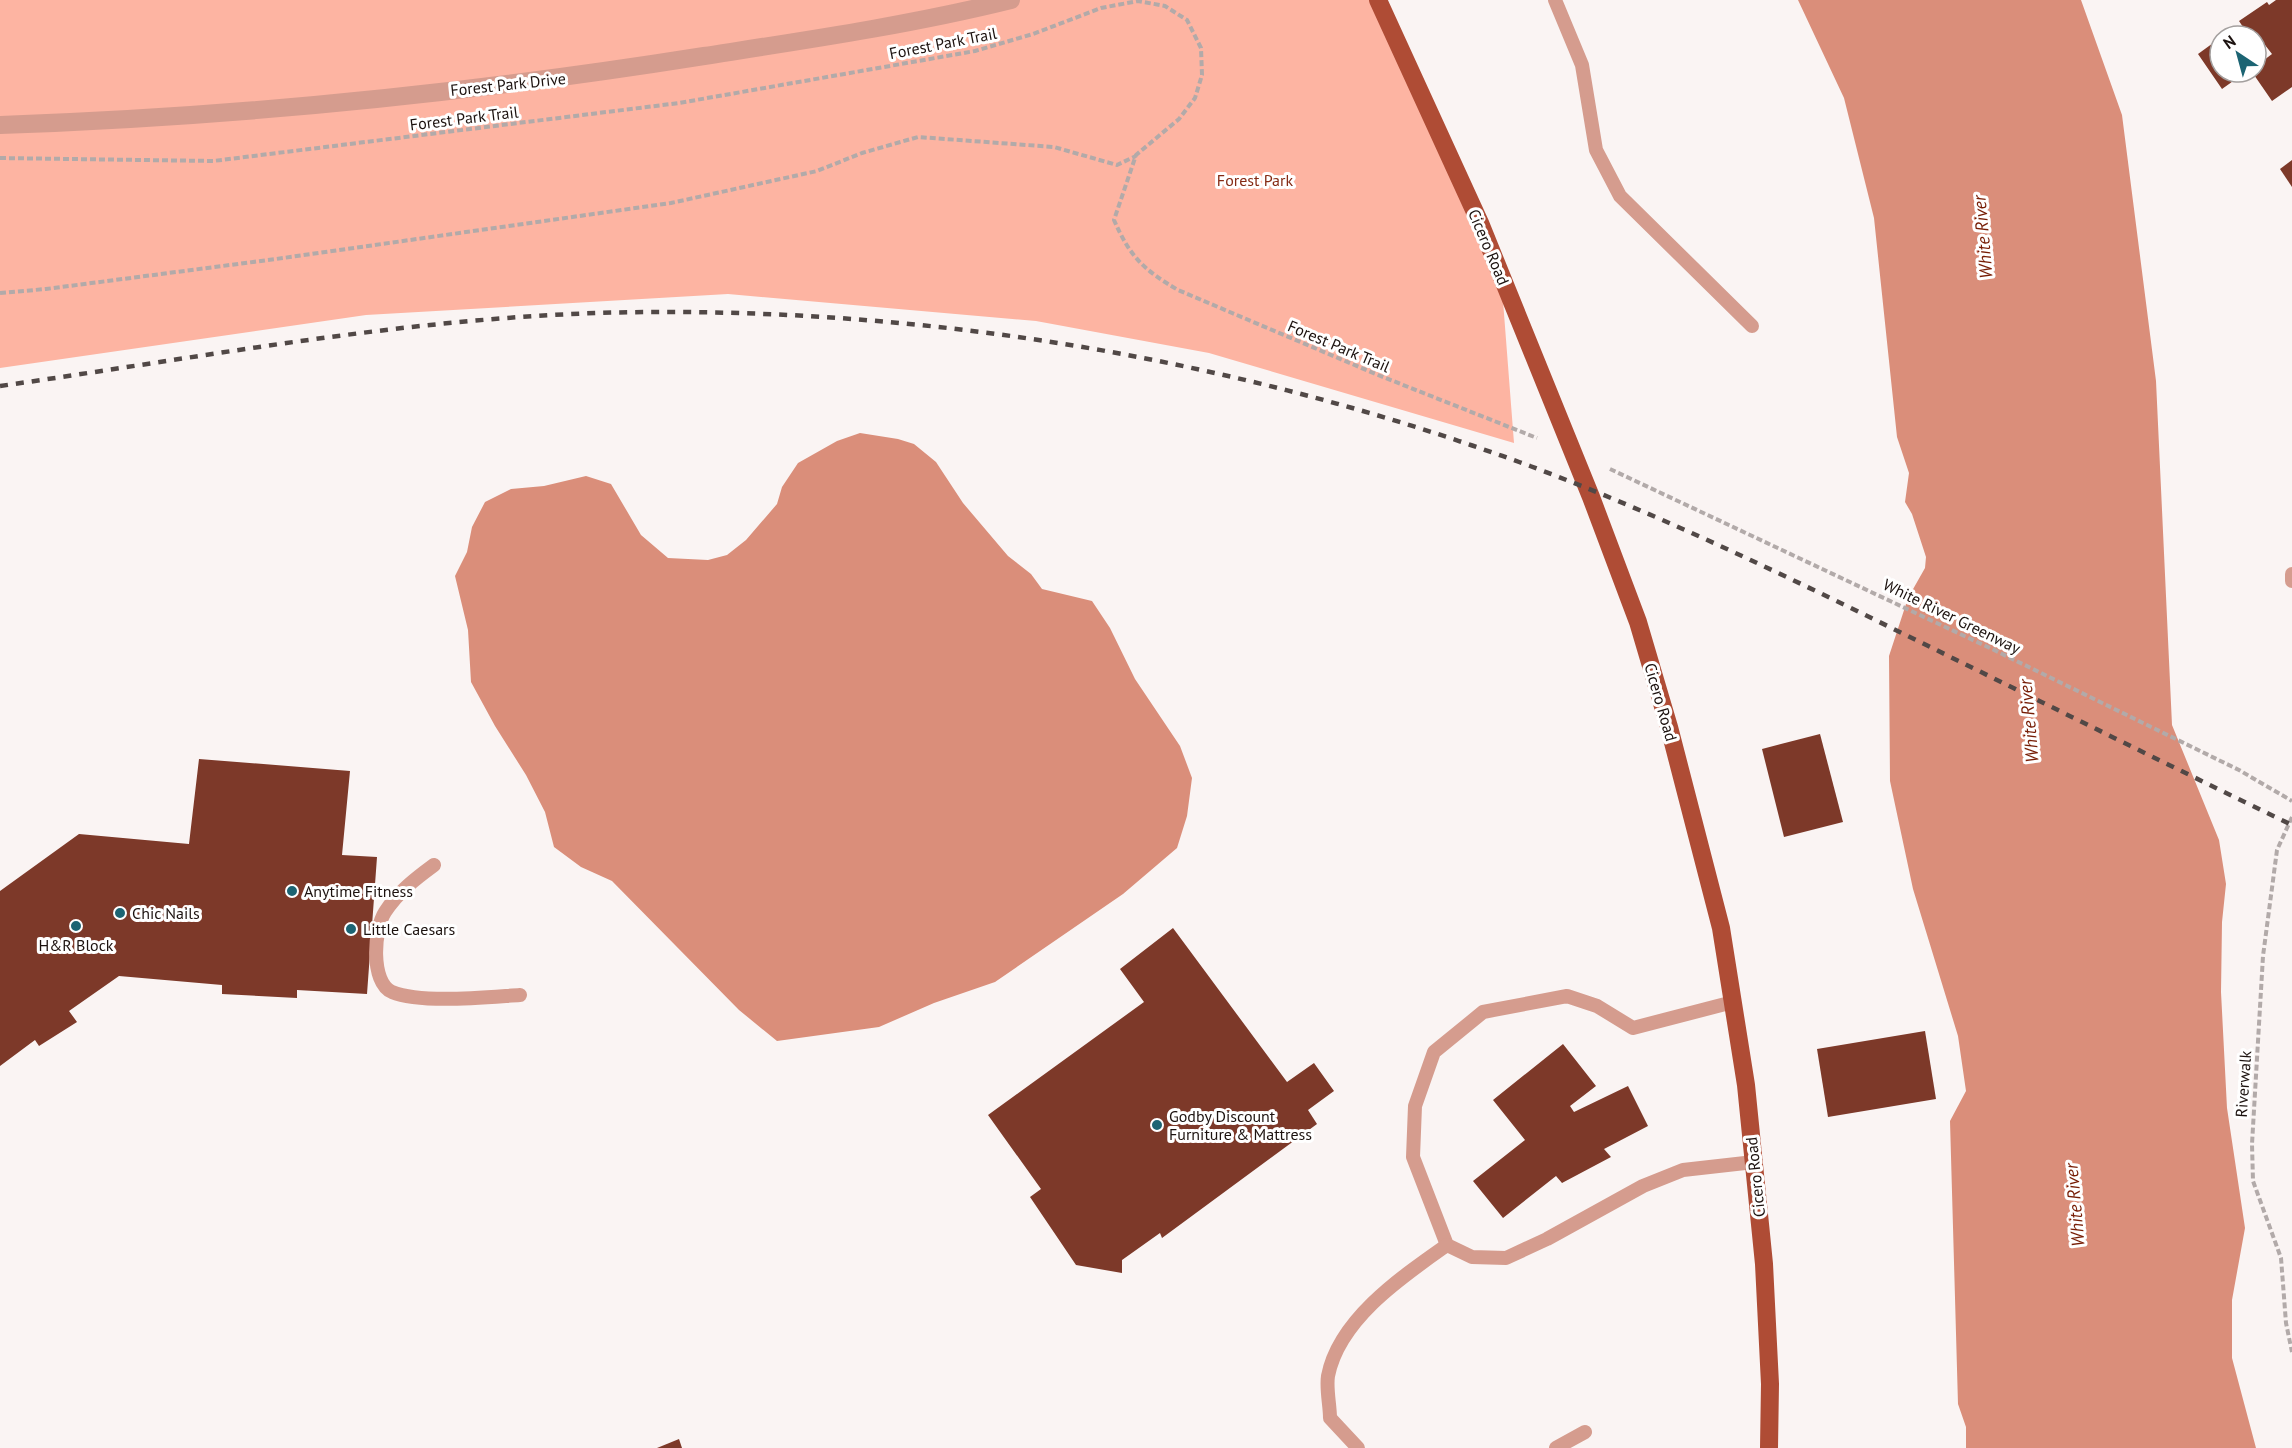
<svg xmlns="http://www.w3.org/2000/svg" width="2292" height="1448" viewBox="0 0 2292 1448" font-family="'PT Sans',sans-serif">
	<rect width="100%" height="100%" fill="#faf4f3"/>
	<path fill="#fdb4a2" d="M0 0H1371L1501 275 1514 443 1209 353 1036 321 728 294 366 315 0 368Z"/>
	<g fill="#da8e7a">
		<path d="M1798 0H2081L2122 115 2156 381 2172 725 2219 840 2226 884 2222 922 2221 992 2227 1108 2245 1228 2232 1300V1358L2256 1448H1966V1427L1958 1404 1950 1121 1966 1091 1958 1036 1913 889 1890 781 1889 656 1908 598 1925 568 1926 557 1912 514 1905 502 1909 473 1897 437 1874 218 1844 98Z"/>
		<path d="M860 433 898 439 914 444 936 462 963 503 1008 556 1031 574 1042 589 1092 601 1110 628 1135 679 1180 746 1192 778 1187 816 1177 848 1123 894 995 982 934 1003 879 1027 777 1041 739 1010 612 881 581 867 554 847 545 812 526 775 495 726 471 682 468 630 455 576 467 552 472 527 485 502 511 489 544 486 586 476 611 484 641 535 668 558 708 560 727 555 746 540 777 504 782 487 798 463 837 441Z"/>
	</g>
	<g fill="#7d3929">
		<path d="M2276 0H2292V87L2272 101 2252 72H2256V66L2272 54 2265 45 2259 49 2256 36H2249L2239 21 2267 2 2269 5Z"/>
		<path d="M2220 38V72H2241L2243 74 2222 89 2198 54Z"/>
		<path d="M2292 160V187L2280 169Z"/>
		<path d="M1820 734 1843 822 1784 837 1762 749Z"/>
		<path d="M199 759 350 771 342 855 377 857 367 994 297 990V998L222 994V985L119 976 69 1011 77 1022 39 1046 35 1040 0 1066V891L79 834 189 844Z"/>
		<path d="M1173 928 1287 1082 1314 1063 1334 1091 1308 1110 1317 1124 1162 1238 1160 1233 1122 1260V1273L1076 1265 1030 1197 1041 1189 988 1115 1144 1002 1120 969Z"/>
		<path d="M1925 1031 1936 1099 1828 1117 1817 1049Z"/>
		<path d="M1563 1044 1596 1086 1570 1106 1574 1112 1628 1086 1648 1126 1604 1149 1611 1157 1562 1183 1556 1176 1503 1218 1473 1181 1525 1140 1493 1100Z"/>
		<path d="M679 1439 682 1448H657Z"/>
	</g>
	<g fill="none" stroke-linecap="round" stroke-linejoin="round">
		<g stroke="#b2aaa9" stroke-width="4" stroke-dasharray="6 3" stroke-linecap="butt">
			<path d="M0 158 213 161 679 103 975 51 1033 34 1101 8 1138 1 1165 6 1187 20 1201 48 1202 75 1195 98 1179 119 1136 155 1114 220C1130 257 1144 270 1178 290L1378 375 1537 438"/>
			<path d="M0 293 46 289 276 259 671 203 817 171 862 153 918 137 1054 147 1117 165 1136 156"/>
			<path d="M1610 469 1992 649 2239 770 2292 801"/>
			<path d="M2292 817 2277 850 2263 956 2252 1144 2253 1181 2281 1258 2286 1323 2292 1352"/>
		</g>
		<g stroke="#d59c8e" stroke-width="14">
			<path d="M1555 0 1582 65 1596 150 1620 196 1752 326"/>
			<path d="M2292 574V581"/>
			<path d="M434 865C415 879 398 892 385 912 374 929 370 982 392 992 421 1004 488 997 520 995"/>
			<path d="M1733 1002 1633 1028 1597 1006 1567 996 1483 1012 1434 1052 1415 1106 1413 1157 1447 1245 1472 1257 1506 1258 1547 1239 1643 1186 1683 1170 1754 1162"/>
			<path d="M1358 1448 1330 1418C1330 1405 1326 1389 1328 1376 1339 1319 1403 1276 1447 1245"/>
			<path d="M1556 1448 1585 1432"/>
		</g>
		<path stroke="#d59c8e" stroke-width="18" d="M0 125C236 117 471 93 704 56 807 40 910 25 1011 0"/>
		<path stroke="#af4c35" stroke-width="18" d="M1378 0 1480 223 1591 497 1638 622 1669 727 1721 928 1746 1085 1764 1264 1770 1384 1769 1448"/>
		<path stroke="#514846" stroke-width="4.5" stroke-dasharray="8 8" stroke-linecap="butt" d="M0 386C219 355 435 312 657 312 953 311 1251 363 1530 466 1661 515 1788 577 1914 639 2040 701 2166 764 2292 825"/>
	</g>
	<g fill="#1c6473" stroke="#fff" stroke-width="2">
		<circle cx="292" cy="891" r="6"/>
		<circle cx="120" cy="913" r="6"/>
		<circle cx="76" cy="926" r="6"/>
		<circle cx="351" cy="929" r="6"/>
		<circle cx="1157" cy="1125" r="6"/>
	</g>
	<g text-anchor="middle" stroke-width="6" stroke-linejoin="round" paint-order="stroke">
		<g font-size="16" fill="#1c120f" stroke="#fff">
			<text transform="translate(943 43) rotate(-11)" y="6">Forest Park Trail</text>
			<text transform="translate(508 84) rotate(-6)" y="6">Forest Park Drive</text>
			<text transform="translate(464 118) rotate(-7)" y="6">Forest Park Trail</text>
			<text transform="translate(1489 247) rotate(67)" y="6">Cicero Road</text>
			<text transform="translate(1339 346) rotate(23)" y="6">Forest Park Trail</text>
			<text transform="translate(1952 616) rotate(26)" y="6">White River Greenway</text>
			<text transform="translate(1661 702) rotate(74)" y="6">Cicero Road</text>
			<text transform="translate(2243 1084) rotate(-86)" y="6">Riverwalk</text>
			<text transform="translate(1755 1177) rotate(-96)" y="6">Cicero Road</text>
		</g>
		<g font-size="16" fill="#852b15" stroke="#fff">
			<text x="1255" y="186">Forest Park</text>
		</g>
		<g font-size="16" fill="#1c120f" stroke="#fff" text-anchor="start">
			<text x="304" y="897">Anytime Fitness</text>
			<text x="132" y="919">Chic Nails</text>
			<text x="363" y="935">Little Caesars</text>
			<text x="76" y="951" text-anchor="middle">H&amp;R Block</text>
			<text x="1169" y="1122">Godby Discount<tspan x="1169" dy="18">Furniture &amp; Mattress</tspan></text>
		</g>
		<g font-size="18" font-style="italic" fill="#761c04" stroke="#fff">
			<text transform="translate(1983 237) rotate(-95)" y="6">White River</text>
			<text transform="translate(2029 721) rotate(-95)" y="6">White River</text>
			<text transform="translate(2075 1205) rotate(-95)" y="6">White River</text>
		</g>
	</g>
	<g transform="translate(2238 54) rotate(324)"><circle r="28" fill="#ffffff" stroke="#a4a09f" stroke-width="1.5"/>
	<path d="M0-4.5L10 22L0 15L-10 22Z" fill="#1c6473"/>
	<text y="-9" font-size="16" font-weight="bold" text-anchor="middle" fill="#1c120f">N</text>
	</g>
</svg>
